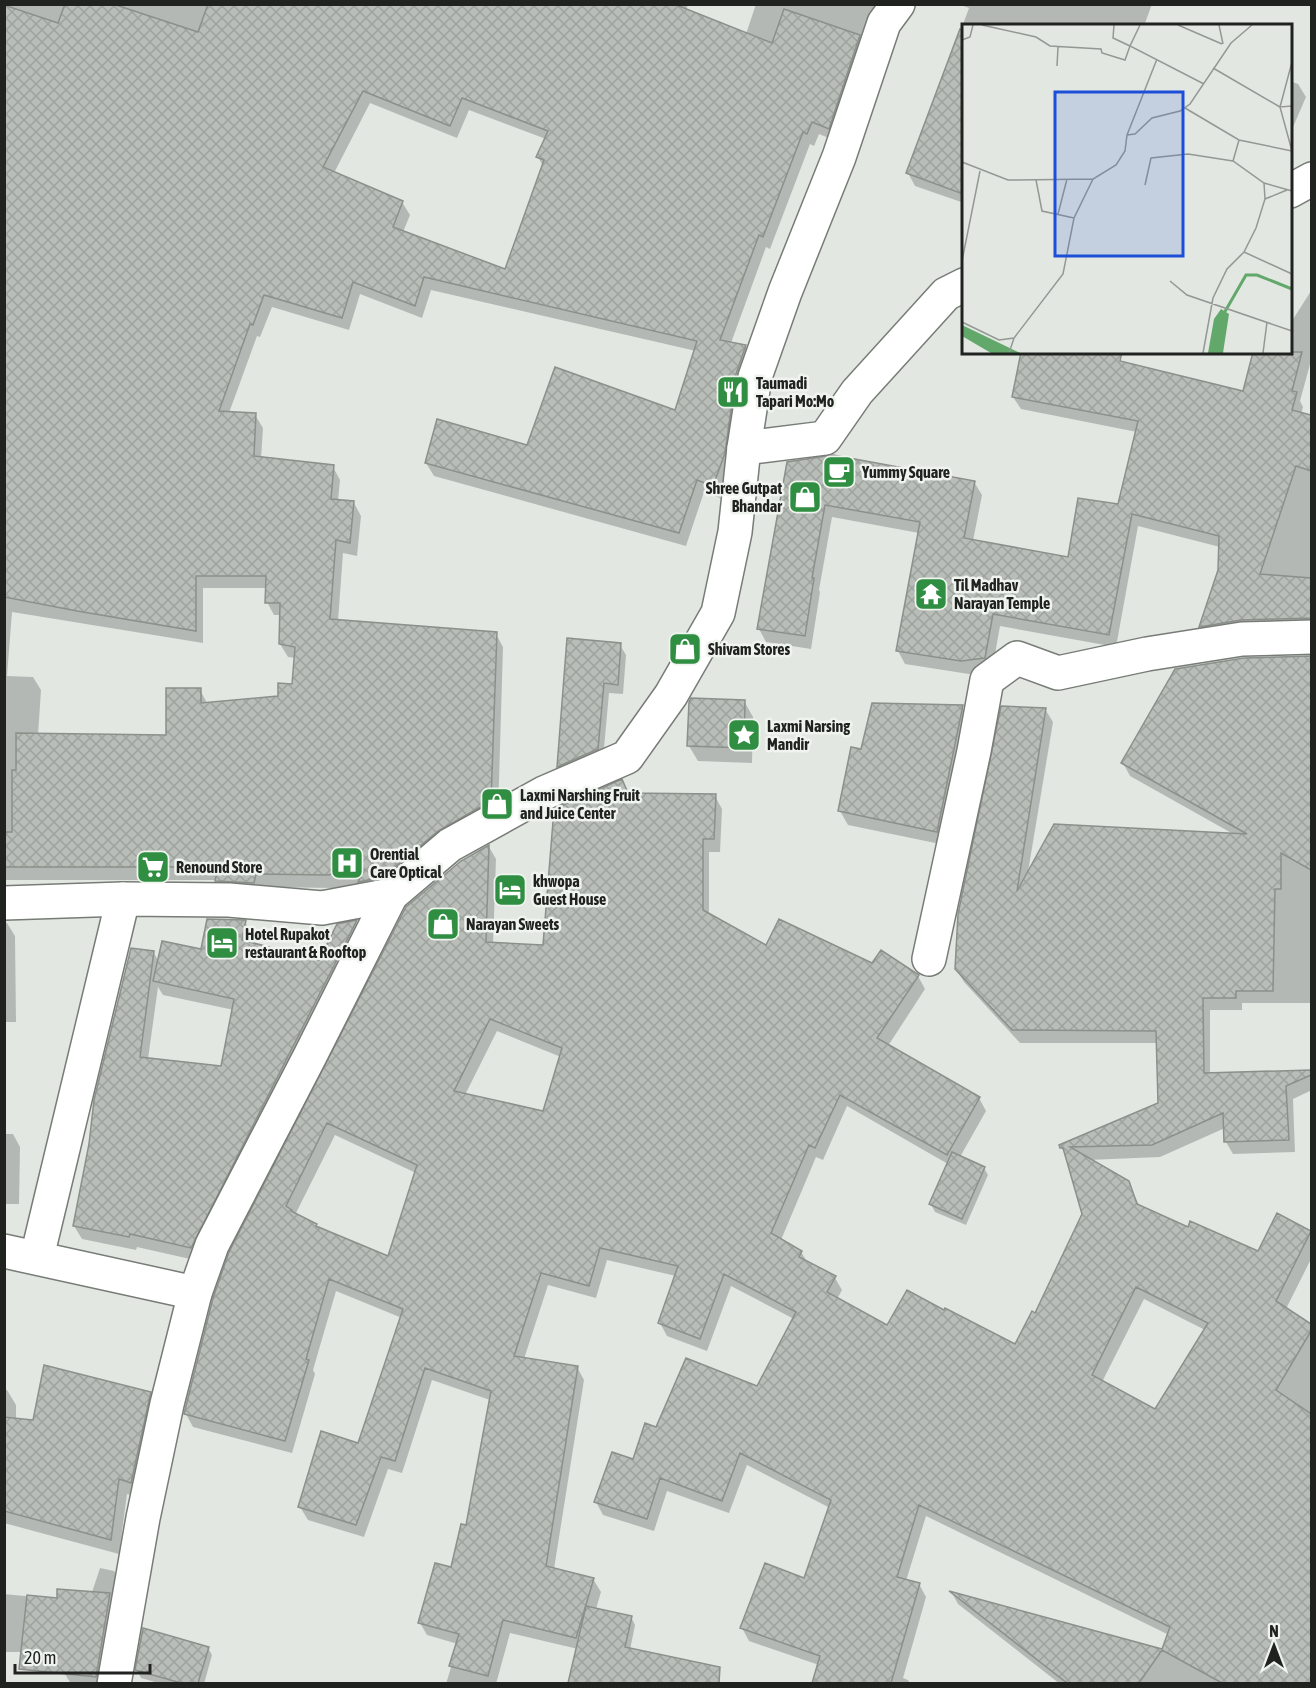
<svg xmlns="http://www.w3.org/2000/svg" width="1316" height="1688" viewBox="0 0 1316 1688" font-family="'Asap Condensed',sans-serif">
	<defs>
		<pattern id="building-cross-hatch" width="8" height="8" patternUnits="userSpaceOnUse" patternTransform="scale(1.5)"><rect width="8" height="8" fill="#b8bdb8"/><path d="M0 0l8 8M0 8l8-8" fill="none" stroke="#9ea29e"/></pattern>
	</defs>
	<rect width="100%" height="100%" fill="#e2e7e2"/>
	<g fill="#0003" fill-rule="evenodd">
		<path d="M4 4H688L686 11 746 34 756 4H878L836 141 819 134 814 146 810 144 770 249 766 247 731 343 745 346 753 359 731 467 720 498 704 492 686 546 434 476 426 463 528 446 676 412 696 351 431 290 422 318 360 294 349 330 272 307 260 337 257 336 229 413 255 415 263 428 261 459 333 467 340 480 338 501 354 503 361 516 357 556 343 553 338 621 496 634 503 647 498 814 390 890 361 884 335 888 263 887 224 894 217 880H4ZM370 103 457 138 469 110 546 139 538 157 543 166 506 271 403 232 410 215 402 202 334 173ZM203 588H267V602L274 615H281L280 644 288 657 296 658 293 685 279 697 207 703 200 690 168 737 38 735 41 690 33 677 7 676 12 612 203 643Z"/>
		<path d="M958 4H1152L1144 26H964V203L915 186 908 173 969 8Z"/>
		<path d="M1290 81 1298 84 1306 97 1290 134Z"/>
		<path d="M1311 291 1312 357 1300 401 1303 407 1301 414 1312 417V631L1208 639 1201 627 1220 570V547L1138 526 1116 647 1000 626 992 671 969 674 905 664 898 651 919 533 832 517 819 590 820 592 811 649 766 642 759 629 788 463 974 482 982 495 973 541 1069 559 1120 506 1137 432 1021 409 1013 397 1106 359 1244 393 1290 352V324Z"/>
		<path d="M569 640 620 645 626 655 623 694 609 693 603 759 564 776 559 766Z"/>
		<path d="M1312 657V1003H1242V1010H1210V1074L1312 1072V1090L1293 1099 1295 1152 1233 1154 1226 1142 1225 1128 1160 1157 1088 1160 1128 1182 1140 1207 1189 1229 1259 1253 1310 1232 1312 1234V1257L1286 1309 1312 1326V1684H1060L958 1604 952 1593 1163 1650 1169 1635 926 1516 906 1581 919 1584 926 1597 903 1678 908 1680 910 1684H814L819 1665 749 1641 742 1628 805 1580 830 1508 747 1465 729 1513 667 1491 654 1531 603 1515 596 1502 634 1461 657 1429 758 1388 794 1319 731 1286 707 1351 667 1336 660 1323 676 1276 607 1260 596 1298 548 1285 524 1359 577 1367 584 1380 554 1569 593 1579 601 1592 596 1609 631 1617 635 1625 630 1650 709 1672 706 1684H570L578 1649 510 1633 496 1684H446L458 1644 427 1635 420 1623 452 1569 467 1526 490 1400 432 1380 402 1473 388 1469 364 1537 308 1520 300 1507 359 1445 402 1318 336 1291 313 1370 315 1374 292 1453 193 1427 186 1414 214 1299 489 847 496 859 493 944 545 947 622 781 629 794 715 796 722 809 720 852H709V916L767 947 873 965 918 976 925 989 888 1046 979 1098 986 1111 960 1157 984 1168 988 1175 966 1225 935 1212 931 1204 948 1164 847 1106 823 1160 816 1157 781 1240 801 1252 808 1263 835 1278 842 1290 837 1299 888 1327 1016 1346 1036 1315 1084 1214 1068 1159 1061 1147 1159 1104 1158 1043H1020L964 982 956 969 1045 709 1053 722 1028 872 1235 835 1130 776 1123 763 1244 659ZM497 1031 561 1057 544 1113 465 1095ZM335 1135 416 1173 389 1258 318 1229 316 1225 295 1215ZM1144 1299 1205 1330 1155 1411 1102 1382Z"/>
		<path d="M744 701 753 717 752 763 698 761 689 746Z"/>
		<path d="M962 707 970 721 945 845 848 825 840 811 863 751Z"/>
		<path d="M4 922 7 923 15 936 16 1022H4Z"/>
		<path d="M245 922 253 935 251 944 320 962 338 926 356 922 364 935 199 1261 137 1247 136 1250 82 1239 74 1226 154 953 159 962 202 951ZM158 987 163 995 234 1010 222 1067 148 1059Z"/>
		<path d="M4 1134H13L20 1147 19 1204H4Z"/>
		<path d="M4 1390H7L16 1405V1420L34 1422 150 1393 159 1409 140 1497 127 1494 119 1554 4 1523Z"/>
		<path d="M100 1568 114 1571 123 1586 106 1684H71L65 1674Z"/>
		<path d="M4 1594 66 1600 53 1652H4Z"/>
		<path d="M208 1648 212 1655 204 1684H162L141 1678 137 1670Z"/>
	</g>
	<g fill="url(#building-cross-hatch)" stroke="#8b908b" stroke-width="1.5" fill-rule="evenodd">
		<path d="M65 4H113L198 32 208 4H674L772 43 784 9 860 35 829 129 812 122 807 134 803 132 763 237 759 235 720 340 746 345 736 374 725 453 713 486 697 480 679 533 425 463 437 419 527 445 555 367 675 410 697 341 424 277 415 306 353 282 342 318 264 295 253 325 250 324 219 411 256 413 254 456 334 465 331 499 354 501 350 543 336 540 330 619 497 632 491 801 438 831 383 877 358 882 364 870 327 875 256 874 254 883 215 881 218 867H4V832H12V770H16V733L166 735V688H201V703L278 696V683L292 684 295 647 279 644 280 603H265L266 576H196V631L77 611 4 597V5L58 23ZM363 91 450 126 462 98 548 131 536 157 544 160 505 269 393 227 403 201 323 167Z"/>
		<path d="M960 29 963 30V194L906 173Z"/>
		<path d="M1021 352H1122L1120 361 1243 391 1253 352H1302L1292 391 1297 392 1292 410 1311 415V471L1296 466 1260 574 1311 578V618L1241 620 1199 627 1218 570 1219 536 1132 514 1109 635 993 614 985 658 961 661 896 651 920 522 825 505 812 578H814L805 636 757 629 787 462 833 455 975 481 964 538 1068 557 1078 498 1118 504 1138 421 1012 397Z"/>
		<path d="M567 638 621 643 618 685 604 683 598 749 557 767Z"/>
		<path d="M1311 656V870L1281 853V889H1275L1273 991H1236V998H1203L1204 1073 1311 1070V1075L1286 1086 1289 1140 1224 1142 1223 1113 1152 1145 1070 1147 1129 1181 1137 1204 1188 1227 1190 1221 1258 1251 1277 1213 1311 1231 1276 1301 1311 1324V1331L1276 1390 1311 1414V1683H1222L1162 1650 1139 1683H1067L949 1591 1162 1649 1170 1627 919 1505 897 1577 920 1583 891 1683H812L820 1656 740 1628 765 1563 804 1578 831 1500 740 1453 722 1501 660 1478 647 1519 594 1502 612 1452 633 1459 645 1423 656 1427 686 1358 757 1386 796 1312 724 1274 700 1339 658 1323 678 1266 600 1248 589 1286 541 1273 514 1356 578 1366 546 1566 594 1578 576 1638 503 1620 488 1676 449 1666 459 1634 418 1623 435 1563 451 1567 461 1524 466 1525 491 1391 425 1368 395 1461 381 1457 356 1525 298 1507 321 1431 358 1443 403 1309 329 1279 306 1359 309 1360 285 1441 184 1414 213 1298 229 1252 406 907 461 861 489 845 486 942 543 945 554 809 622 779 628 793 716 794 714 839H703V910L766 945 779 919 872 963 881 950 919 975 877 1038 980 1097 947 1155 840 1095 815 1148 809 1145 771 1233 802 1251 799 1257 836 1276 827 1292 887 1325 907 1290 944 1310 945 1308 1015 1344 1032 1311 1035 1313 1082 1214 1063 1148H1060L1059 1145 1158 1103 1156 1031 1012 1030 955 969 958 914 1001 706 1046 708 1017 891 1054 824 1247 834 1121 763 1175 669 1244 658ZM490 1019 562 1048 543 1111 454 1091ZM327 1123 417 1165 388 1256 316 1226 317 1224 291 1211 292 1210 286 1206ZM1136 1287 1208 1323 1155 1409 1092 1375Z"/>
		<path d="M691 698 745 700 744 748 687 746 689 702Z"/>
		<path d="M872 703 963 705 937 832 838 811 851 747 861 749Z"/>
		<path d="M207 919 246 920 242 940 319 960 337 924 357 920 191 1248 130 1234 129 1237 73 1226 89 1144 94 1100 131 948 154 951 140 1057 221 1066 234 999 153 981 162 941 201 949Z"/>
		<path d="M952 1152 985 1167 962 1219 929 1204Z"/>
		<path d="M44 1365 151 1392 131 1483 119 1479 111 1540 4 1511V1417L33 1420Z"/>
		<path d="M57 1589 110 1593 96 1677 19 1669 27 1595 57 1598Z"/>
		<path d="M586 1606 632 1616 625 1647 720 1667 719 1683H568Z"/>
		<path d="M143 1628 209 1647 198 1683H181L135 1670Z"/>
	</g>
	<g fill="none" stroke-linecap="round" stroke-linejoin="round">
		<g stroke="#777c77" stroke-width="36">
			<g id="street">
				<path d="M744 448 755 377 785 292 839 157 884 23 898 4"/>
				<path d="M929 959 974 751 987 680 1017 658 1058 673 1147 654 1242 639 1312 637"/>
				<path d="M4 1251 195 1293"/>
				<path d="M37 1257 123 899"/>
			</g>
		</g>
		<g stroke="#777c77" stroke-width="36">
			<g id="secondary">
				<path d="M1290 191 1312 179"/>
				<path d="M4 903 123 899 229 900 322 908 391 895"/>
				<path d="M114 1684 143 1518 167 1404 195 1293 212 1245 310 1056 391 895 450 845 544 793 627 757 671 695 718 613 735 532 744 448 825 438 857 392 946 294 964 285"/>
			</g>
		</g>
		<use href="#street" stroke="#fff" stroke-width="33"/>
		<use href="#secondary" stroke="#fff" stroke-width="33"/>
	</g>
	<defs>
		<g id="restaurant-square" transform="scale(1.725)"><rect x="-9" y="-9" width="18" height="18" rx="4" fill="#2f8e41" stroke="#eff4ef"/><path d="M-5-6h1v4h1v-4h1v4h1v-4h1v5L-1.5 .5V6h-2V.5L-5-1ZM5-6V6H3V1.5H1.5Q1.5-4 5-6Z" fill="#fff"/></g>
		<g id="cafe-square" transform="scale(1.725)"><rect x="-9" y="-9" width="18" height="18" rx="4" fill="#2f8e41" stroke="#eff4ef"/><path d="M-5.5-4.5H6V0H3Q3 3.5 0 3.5H-2.5Q-5.5 3.5-5.5 0ZM3-3.2v2h1.7v-2ZM-6 4.5H4V6H-6Z" fill="#fff"/></g>
		<g id="shop-square" transform="scale(1.725)"><rect x="-9" y="-9" width="18" height="18" rx="4" fill="#2f8e41" stroke="#eff4ef"/><path d="M-5-2.5h2.3a2.7 3.5 0 0 1 5.4 0H5L5.5 6h-11ZM-1.5-2.5h3a1.5 2.3 0 0 0-3 0Z" fill="#fff"/></g>
		<g id="temple-square" transform="scale(1.725)"><rect x="-9" y="-9" width="18" height="18" rx="4" fill="#2f8e41" stroke="#eff4ef"/><path d="M0-6L5-2H3V0L6.5 2.5H4V6H1.5V3h-3V6H-4V2.5H-6.5L-3 0V-2H-5Z" fill="#fff"/></g>
		<g id="sight-square" transform="scale(1.725)"><rect x="-9" y="-9" width="18" height="18" rx="4" fill="#2f8e41" stroke="#eff4ef"/><path d="M0-6L1.8-2.2L6-1.7L2.9 1.2L3.7 5.4L0 3.3L-3.7 5.4L-2.9 1.2L-6-1.7L-1.8-2.2Z" fill="#fff"/></g>
		<g id="hospital-square" transform="scale(1.725)"><rect x="-9" y="-9" width="18" height="18" rx="4" fill="#2f8e41" stroke="#eff4ef"/><path d="M-5-5h3v3.5h4V-5h3V5h-3V1.5h-4V5h-3Z" fill="#fff"/></g>
		<g id="supermarket-square" transform="scale(1.725)"><rect x="-9" y="-9" width="18" height="18" rx="4" fill="#2f8e41" stroke="#eff4ef"/><path d="M-6-5.5h2.5l.6 2H6L4.5 2H-2.5L-4.4-4H-6ZM-1.5 3.2a1.3 1.3 0 1 0 .1 0ZM3 3.2a1.3 1.3 0 1 0 .1 0Z" fill="#fff"/></g>
		<g id="hotel-square" transform="scale(1.725)"><rect x="-9" y="-9" width="18" height="18" rx="4" fill="#2f8e41" stroke="#eff4ef"/><path d="M-6-4.5h1.5V1H6V5H4.5V3h-9V5H-6ZM-4 0a1.8 1.8 0 1 1 3.6 0ZM.5 0V-2.5h3Q6-2.5 6 0Z" fill="#fff"/></g>
	</defs>
	<g fill-rule="evenodd">
		<use href="#restaurant-square" x="733" y="392"/>
		<use href="#cafe-square" x="839" y="472"/>
		<use href="#shop-square" x="805" y="497"/>
		<use href="#temple-square" x="931" y="594"/>
		<use href="#shop-square" x="685" y="649"/>
		<use href="#sight-square" x="744" y="735"/>
		<use href="#shop-square" x="497" y="804"/>
		<use href="#hospital-square" x="347" y="863"/>
		<use href="#supermarket-square" x="153" y="867"/>
		<use href="#hotel-square" x="510" y="890"/>
		<use href="#shop-square" x="443" y="924"/>
		<use href="#hotel-square" x="222" y="943"/>
	</g>
	<g text-anchor="middle" stroke-width="5" stroke-linejoin="round" paint-order="stroke">
		<g font-size="16" font-weight="bold" fill="#202220" stroke="#eff4ef" text-anchor="start">
			<text x="756" y="389">Taumadi<tspan x="756" dy="18">Tapari Mo:Mo</tspan></text>
			<text x="862" y="478">Yummy Square</text>
			<text x="782" y="494" text-anchor="end">Shree Gutpat<tspan x="782" dy="18">Bhandar</tspan></text>
			<text x="954" y="591">Til Madhav<tspan x="954" dy="18">Narayan Temple</tspan></text>
			<text x="708" y="655">Shivam Stores</text>
			<text x="767" y="732">Laxmi Narsing<tspan x="767" dy="18">Mandir</tspan></text>
			<text x="520" y="801">Laxmi Narshing Fruit<tspan x="520" dy="18">and Juice Center</tspan></text>
			<text x="370" y="860">Orential<tspan x="370" dy="18">Care Optical</tspan></text>
			<text x="176" y="873">Renound Store</text>
			<text x="533" y="887">khwopa<tspan x="533" dy="18">Guest House</tspan></text>
			<text x="466" y="930">Narayan Sweets</text>
			<text x="245" y="940">Hotel Rupakot<tspan x="245" dy="18">restaurant &amp; Rooftop</tspan></text>
		</g>
	</g>
	<g transform="translate(962 24)">
		<rect width="330" height="330" fill="#e2e7e2"/>
		<path d="M259 285 267 290 261 329H246L252 295ZM0 301 58 329H29L0 312Z" fill="#63a86b"/>
		<path fill="none" stroke="#63a86b" stroke-width="3" d="M261 291 284 251H295L330 265"/>
		<path fill="none" stroke="#949894" stroke-width="1.5" d="M20 1 74 13 88 22 139 25 140 29 163 36 168 22 151 14 152 1M178 1 168 22 242 60M216 1 260 20M257 1 261 20M0 16 8 13 11 1M330 38 318 83 330 82M95 42 96 23M251 44 318 83 330 127M223 84 277 116 330 127M165 111 195 35M271 137 277 116M0 138 46 156 131 155M74 156 80 187 112 194M183 161 189 134 226 130 271 137 302 159 330 167M303 175 325 166M96 190 105 155M282 228 330 250M0 237 18 147M208 257 225 271 330 307M0 298 37 316 52 314M47 329 52 314 101 250 112 194 131 155 154 141 163 127 165 111 173 110 190 94 218 87 228 80 269 19 290 1M241 329 251 274 265 245 282 228 294 204 303 175 302 159M301 329 305 298"/>
		<path fill="#1d4ed8" fill-opacity="0.15" stroke="#1d4ed8" stroke-width="3" d="M93 68H221V232H93Z"/>
		<rect width="330" height="330" fill="none" stroke="#202220" stroke-width="3"/>
	</g>
	<rect width="1316" height="1688" fill="none" stroke="#202220" stroke-width="12"/>
	<g transform="translate(1274 1646)" stroke="#eff4ef" stroke-width="4.5" paint-order="stroke">
	<path d="M0-4.5L10 22L0 15L-10 22Z" fill="#202220"/>
	<text y="-9" font-size="16" font-weight="bold" text-anchor="middle" fill="#202220">N</text>
	</g>
	<path d="M15 1664v9h135v-9" fill="none" stroke="#202220" stroke-width="3"/>
	<text x="24" y="1664" font-size="18" fill="#202220" stroke="#eff4ef" stroke-width="4.5" paint-order="stroke">20 m</text>
</svg>
